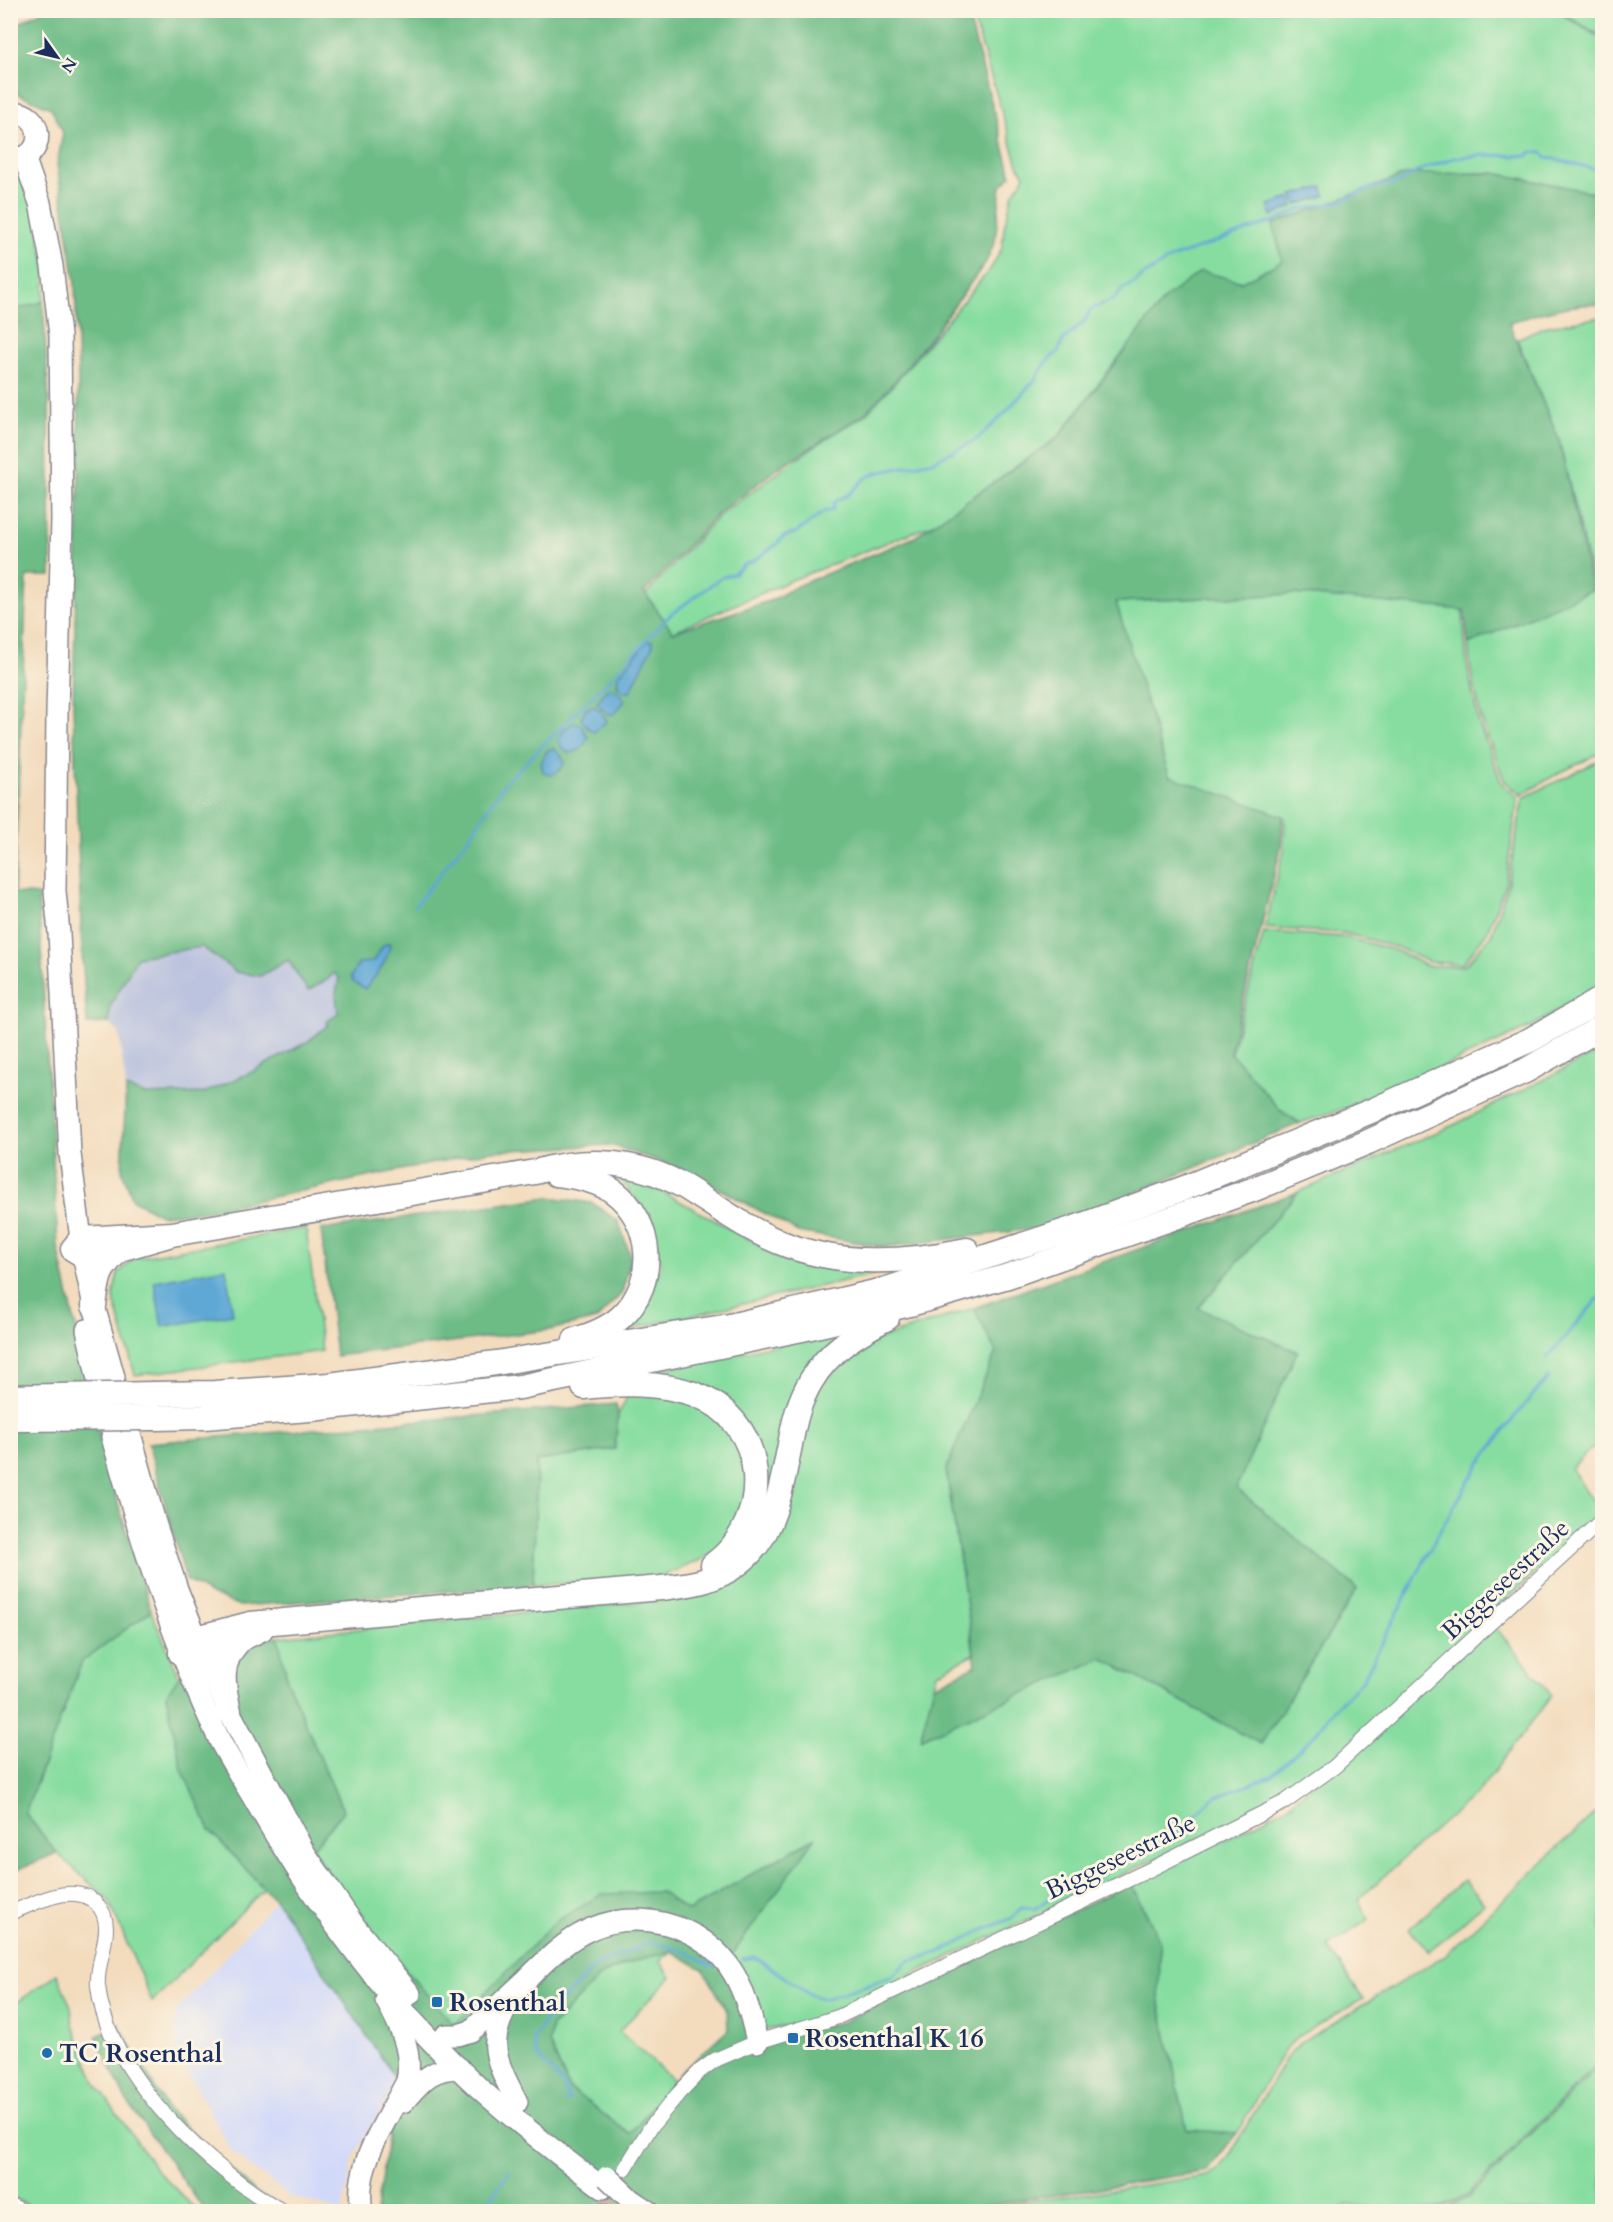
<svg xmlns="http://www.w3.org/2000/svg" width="1613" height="2222" viewBox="0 0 1613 2222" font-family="Cardo,serif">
	<rect width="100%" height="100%" fill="#fcf5e5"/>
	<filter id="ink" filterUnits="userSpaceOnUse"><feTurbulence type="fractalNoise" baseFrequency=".0167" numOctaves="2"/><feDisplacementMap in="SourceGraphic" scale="12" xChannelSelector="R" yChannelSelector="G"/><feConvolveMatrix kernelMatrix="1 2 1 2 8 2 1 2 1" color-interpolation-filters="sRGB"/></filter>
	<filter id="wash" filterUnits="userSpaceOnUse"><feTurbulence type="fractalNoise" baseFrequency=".008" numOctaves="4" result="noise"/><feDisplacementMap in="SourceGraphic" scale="24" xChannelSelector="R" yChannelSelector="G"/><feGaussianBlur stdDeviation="1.35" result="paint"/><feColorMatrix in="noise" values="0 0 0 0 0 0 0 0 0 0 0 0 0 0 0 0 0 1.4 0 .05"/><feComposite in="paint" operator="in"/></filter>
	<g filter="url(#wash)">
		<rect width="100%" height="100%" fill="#f3dcbd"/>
		<path fill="#d1d9f9" d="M276 1900 397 2081 353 2157 342 2211 289 2196 232 2152 178 2054 175 2013Z"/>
		<path fill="#bbc3de" d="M202 947 236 972 288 960 327 980 334 973 339 978 336 994 338 1013 327 1022 328 1025 307 1042 250 1073 204 1093 146 1095 126 1088 119 1032 109 1023 110 1007 136 957Z"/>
		<g fill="#87dda0" stroke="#51867f" stroke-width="1.5">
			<path d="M1555 10 1602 39V194L1494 173 1408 174 1273 224 1283 261 1242 282 1201 272 1119 357 1058 437 934 524 792 580 672 632 645 595 720 515 815 446 865 415 895 383 991 268 1002 248 1004 227 1013 193 1025 176 1018 165 971 11Z"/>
			<path d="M1559 11H1602V36L1596 33Z"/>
			<path d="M11 166 20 167 32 194 46 271 43 302 11 311Z"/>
			<path d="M1602 317V752L1559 773 1521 795 1504 780 1481 719 1470 664 1468 644 1594 588 1559 440 1517 339 1543 327Z"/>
			<path d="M1293 594 1462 609 1467 664 1478 720 1501 782 1518 798 1505 885 1487 932 1463 964 1429 962 1399 948 1344 933 1265 928 1284 850 1285 818 1169 777 1115 602Z"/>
			<path d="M1602 759V986L1530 1027 1375 1098 1300 1123 1281 1111 1231 1054 1264 932 1344 937 1397 951 1427 966H1465L1491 935 1507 887 1523 798Z"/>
			<path d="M1602 1050V1439L1571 1468 1601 1513 1393 1703 1330 1764 1282 1798 820 2019 761 2031 729 1959 814 1838 688 1911 660 1892 555 1922 454 2026 359 1916 312 1849 343 1811 288 1683 278 1637 699 1596 732 1579 808 1403 836 1365 876 1340 974 1308 996 1352 946 1469 974 1654 937 1673 921 1738 1102 1658 1261 1744 1357 1589 1235 1488 1297 1352 1198 1308 1298 1192 1456 1124Z"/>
			<path d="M618 1176 661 1191 787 1260 842 1269 888 1271 618 1332 643 1311 661 1264 648 1215Z"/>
			<path d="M306 1228 322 1351 135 1375 113 1296 118 1273 135 1258Z"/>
			<path d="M860 1327 815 1357 767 1500 751 1533 698 1561 661 1577 533 1585 537 1461 615 1449 618 1415 639 1374Z"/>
			<path d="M151 1611 179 1676 166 1696 210 1830 264 1889 152 2002 109 1901 57 1853 25 1813 82 1661Z"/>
			<path d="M1494 1626 1552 1695 1477 1794 1449 1817 1358 1900 1369 1919 1328 1947 1363 1999 1298 2036 1285 2049 1237 2133 1187 2131 1159 2000 1160 1942 1132 1883 1235 1835 1288 1806Z"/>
			<path d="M1602 1806V2059L1468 2195C1423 2219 1396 2210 1347 2205L1336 2212 967 2211 1208 2176 1220 2168 1228 2157 1288 2055 1300 2043 1444 1956Z"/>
			<path d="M1464 1880 1484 1903 1430 1952 1409 1929Z"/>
			<path d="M672 1951 660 1961 671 1977 619 2031 674 2081 630 2135 569 2088 549 2043 552 2026 601 1975 637 1960Z"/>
			<path d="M57 1974 71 2007 73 2025 95 2082 155 2168 197 2211H40L11 2197V2007Z"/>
			<path d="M1602 2062V2211H1433L1449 2207 1469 2197Z"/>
		</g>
		<g fill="#6dbc86" stroke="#447672" stroke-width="1.5" fill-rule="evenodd">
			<path d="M44 10 967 11 1011 175 1001 186 995 241 986 262 931 337 894 382 864 414 778 468 719 513 644 592 673 632 772 600 799 585 913 538 1058 438 1165 298 1201 271 1242 282 1282 261 1273 224 1408 174 1494 173 1602 194V305C1574 302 1536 314 1509 323L1559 440 1592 590 1468 644 1464 610 1293 594 1116 602 1169 776 1283 816 1281 847 1230 1052 1281 1111 1300 1123 1057 1226 884 1247 798 1232 688 1171 611 1145 491 1151 206 1211 161 1215 133 1200 122 1171 126 1088 146 1095 204 1093 250 1073 307 1042 328 1025 327 1022 338 1013 336 994 339 978 334 973 327 980 308 991 288 960 260 976 236 972 202 947 137 957 110 1007 109 1023 87 1024 82 953 73 705 79 467 78 372 75 282 57 165 63 133 51 108 18 94 11 81 10 28Z"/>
			<path d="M43 302 49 404 51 576H27L14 893 38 895 58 1247 106 1464 151 1611 82 1661 25 1813 57 1853 19 1869 11 1853 10 311Z"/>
			<path d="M1298 1192 1198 1308 1297 1352 1236 1488 1357 1589 1261 1744 1102 1658 920 1739 934 1686 976 1665 946 1469 996 1352 974 1308Z"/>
			<path d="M549 1197 592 1203 618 1221 631 1257 622 1293 597 1319 549 1330 336 1356 321 1230Z"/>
			<path d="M616 1404 618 1415 615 1449 537 1461 533 1585 240 1606 209 1594 186 1580 148 1443Z"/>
			<path d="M278 1637 288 1683 343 1811 312 1849 359 1916 454 2025 555 1922 602 1894 660 1892 688 1911 816 1837 729 1959 760 2040 842 2022 1131 1883 1160 1942 1159 2000 1187 2130 1237 2133 1207 2171 953 2211H376L397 2081 276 1900 264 1889 210 1830 182 1770 166 1696 179 1676 228 1677 245 1645ZM672 1951 704 1970 727 2011 728 2030 678 2075 630 2134 569 2088 549 2043 552 2026 601 1975 637 1960Z"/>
			<path d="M118 2023 168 2110 257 2194 295 2211H205L126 2100 96 2037Z"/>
		</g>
		<g fill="#5fa8d6" stroke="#3d6c9a" stroke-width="1.5">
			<path d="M1323 187 1325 196 1296 205 1292 195Z"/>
			<path d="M1290 198 1293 207 1272 216 1268 205Z"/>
			<path d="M648 641H652L653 645 630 692H623L617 685 618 676Z"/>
			<path d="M611 688 617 691 625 701 614 714H608L597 703 606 690Z"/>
			<path d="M592 706 599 709 607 721 594 732 587 727 581 719 585 710Z"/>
			<path d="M575 722 581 725 588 737C584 746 580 752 569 753L561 747 558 740 563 730Z"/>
			<path d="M553 748 560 754 565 763 559 771 552 775 543 772 541 763 547 751Z"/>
			<path d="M390 943C389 961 376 976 365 989L353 982 351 976 359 963 372 962 384 945Z"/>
			<path d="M226 1268 233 1314 162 1327 154 1281Z"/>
		</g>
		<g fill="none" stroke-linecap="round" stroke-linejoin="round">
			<g stroke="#5fa8d6" stroke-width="3">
				<path d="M415 906 472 833 504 784 616 673 670 615 722 577 733 574 744 565 755 560 777 544 783 537 797 532 824 512 833 510 834 502 848 495 864 479 876 473 933 461 976 440 1001 417 1035 380 1048 360 1058 352 1063 340 1084 322 1090 310 1115 298 1122 289 1136 282 1141 277 1171 258 1271 222 1304 208 1339 202 1369 189 1398 183 1423 169 1454 158 1484 155 1528 156 1530 152 1543 153 1546 158C1552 157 1592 169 1602 171"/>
				<path d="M1547 1358 1602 1294"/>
				<path d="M1160 1841 1177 1834 1213 1798 1271 1776 1313 1737 1334 1709 1363 1680 1437 1536 1477 1467 1519 1411 1549 1377"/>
				<path d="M743 1959 755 1957 807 1993 824 1999 891 1977 908 1961 941 1952 981 1931 1012 1918 1021 1908 1035 1909 1061 1890 1087 1887 1106 1870 1119 1853 1137 1850"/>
				<path d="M565 2102 569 2100 564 2085 536 2054 534 2038 554 2008 597 1965 651 1942 684 1951 714 1967"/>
				<path d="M490 2212 488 2202 510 2171"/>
			</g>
		</g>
	</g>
	<g filter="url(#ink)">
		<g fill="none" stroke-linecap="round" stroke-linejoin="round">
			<path stroke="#c8b9aa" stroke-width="14" stroke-dasharray="14 7" stroke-linecap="butt" d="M602 2210 619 2179"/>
			<g stroke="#87868e" stroke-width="16">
				<g id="street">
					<path d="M10 1913C34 1904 73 1881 96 1903 119 1925 95 1959 98 1986 107 2074 211 2171 284 2212"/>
					<path d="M625 2169 650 2128 678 2094 700 2071 715 2060 757 2042 838 2017 1151 1869 1285 1802 1334 1767 1602 1520"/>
					<path d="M10 2205 25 2212"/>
					<path d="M601 2212 602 2210"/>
				</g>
			</g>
			<g stroke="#87868e" stroke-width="24">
				<g id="primary">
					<path d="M10 113C46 108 48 163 10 158"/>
					<path d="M24 157 40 203 52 266 60 336 62 520 57 714 55 891 59 933 70 1154 83 1255 94 1306 114 1377"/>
					<path d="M87 1330 98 1380"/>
					<path d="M112 1437C141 1541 173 1644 220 1741 231 1762 245 1783 257 1804 316 1906 391 2007 478 2087 518 2123 560 2156 603 2188"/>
					<path d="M131 1437 156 1526 177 1589 202 1652 229 1711 304 1852 356 1928 410 1994"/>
					<path d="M511 2001C484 2041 497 2063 517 2102"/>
					<path d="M446 2035H458L471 2031C490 2013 509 1996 528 1978 544 1962 561 1945 581 1934 631 1905 704 1922 734 1974 746 1995 752 2018 757 2042"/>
					<path d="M403 2102C421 2082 430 2068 459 2068"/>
					<path d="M631 2200 649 2212"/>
					<path d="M362 2212C353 2164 387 2121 407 2081 413 2052 400 2025 386 2000"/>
				</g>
			</g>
			<g stroke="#87868e" stroke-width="27">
				<g id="highway">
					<path d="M556 1174C575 1176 596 1180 613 1191 654 1221 658 1283 621 1317 608 1329 592 1335 575 1340"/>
					<path d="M172 1234 81 1239 73 1249 83 1255 120 1249 172 1234 535 1172C586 1157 638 1160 685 1187 716 1206 745 1228 779 1242 840 1267 904 1263 967 1250"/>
					<path d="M94 1306C98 1276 98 1270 120 1249"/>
					<path d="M584 1387C621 1383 659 1382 694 1394 769 1421 775 1520 713 1565"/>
					<path d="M154 1394 215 1393 329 1385 496 1363 730 1326 884 1290 1072 1229 1182 1189 1376 1109 1530 1040 1602 999"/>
					<path d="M155 1418 204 1417 310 1409 520 1387 802 1329 914 1303 1008 1276 1252 1190 1368 1142 1525 1071 1602 1027"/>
					<path d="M181 1653 196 1638 250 1624 661 1588C676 1586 692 1585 706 1580 771 1559 778 1503 790 1445 794 1422 799 1401 811 1381 829 1350 857 1334 887 1318"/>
					<path d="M181 1653 220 1649 261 1629"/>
					<path d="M229 1711C223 1685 218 1663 238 1642"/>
				</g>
			</g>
			<use href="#street" stroke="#fff" stroke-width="14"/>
			<use href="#primary" stroke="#fff" stroke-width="21"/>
			<use href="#highway" stroke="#fff" stroke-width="24"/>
			<g stroke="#87868e" stroke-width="24" stroke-linecap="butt">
				<path id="primary-bridge" d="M607 2177 631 2200"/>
			</g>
			<g stroke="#87868e" stroke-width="27" stroke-linecap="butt">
				<g id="highway-bridge">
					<path d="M10 1397 154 1394"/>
					<path d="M10 1419 155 1418"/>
				</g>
			</g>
			<use href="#primary-bridge" stroke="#fff" stroke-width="21"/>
			<use href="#highway-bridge" stroke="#fff" stroke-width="24"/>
		</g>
	</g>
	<g fill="#1f6fb2" stroke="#fcf5e5" stroke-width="2">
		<rect x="431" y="1996" width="12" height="12" rx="3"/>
		<rect x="787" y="2032" width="12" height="12" rx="3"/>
		<circle cx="47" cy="2053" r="6"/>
	</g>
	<g text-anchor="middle" stroke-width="6" stroke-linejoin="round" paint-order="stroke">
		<g font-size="26" fill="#1b2f5e" stroke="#fcf5e5">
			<text transform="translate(1505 1579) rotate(-43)" y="9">Biggeseestraße</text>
			<text transform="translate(1120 1856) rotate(-26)" y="9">Biggeseestraße</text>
		</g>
		<g font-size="26" font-weight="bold" fill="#1b2f5e" stroke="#fcf5e5" text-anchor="start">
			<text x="449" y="2011">Rosenthal</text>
			<text x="805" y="2047">Rosenthal K 16</text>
			<text x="59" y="2062">TC Rosenthal</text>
		</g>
	</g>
	<rect width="1613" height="2222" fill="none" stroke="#fcf5e5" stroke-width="36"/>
	<g transform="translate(57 57) rotate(124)" stroke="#fcf5e5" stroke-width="4.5" paint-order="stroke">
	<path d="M0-4.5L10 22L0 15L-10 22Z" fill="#1b2f5e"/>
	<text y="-9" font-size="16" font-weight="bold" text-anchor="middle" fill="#1b2f5e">N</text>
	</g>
</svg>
